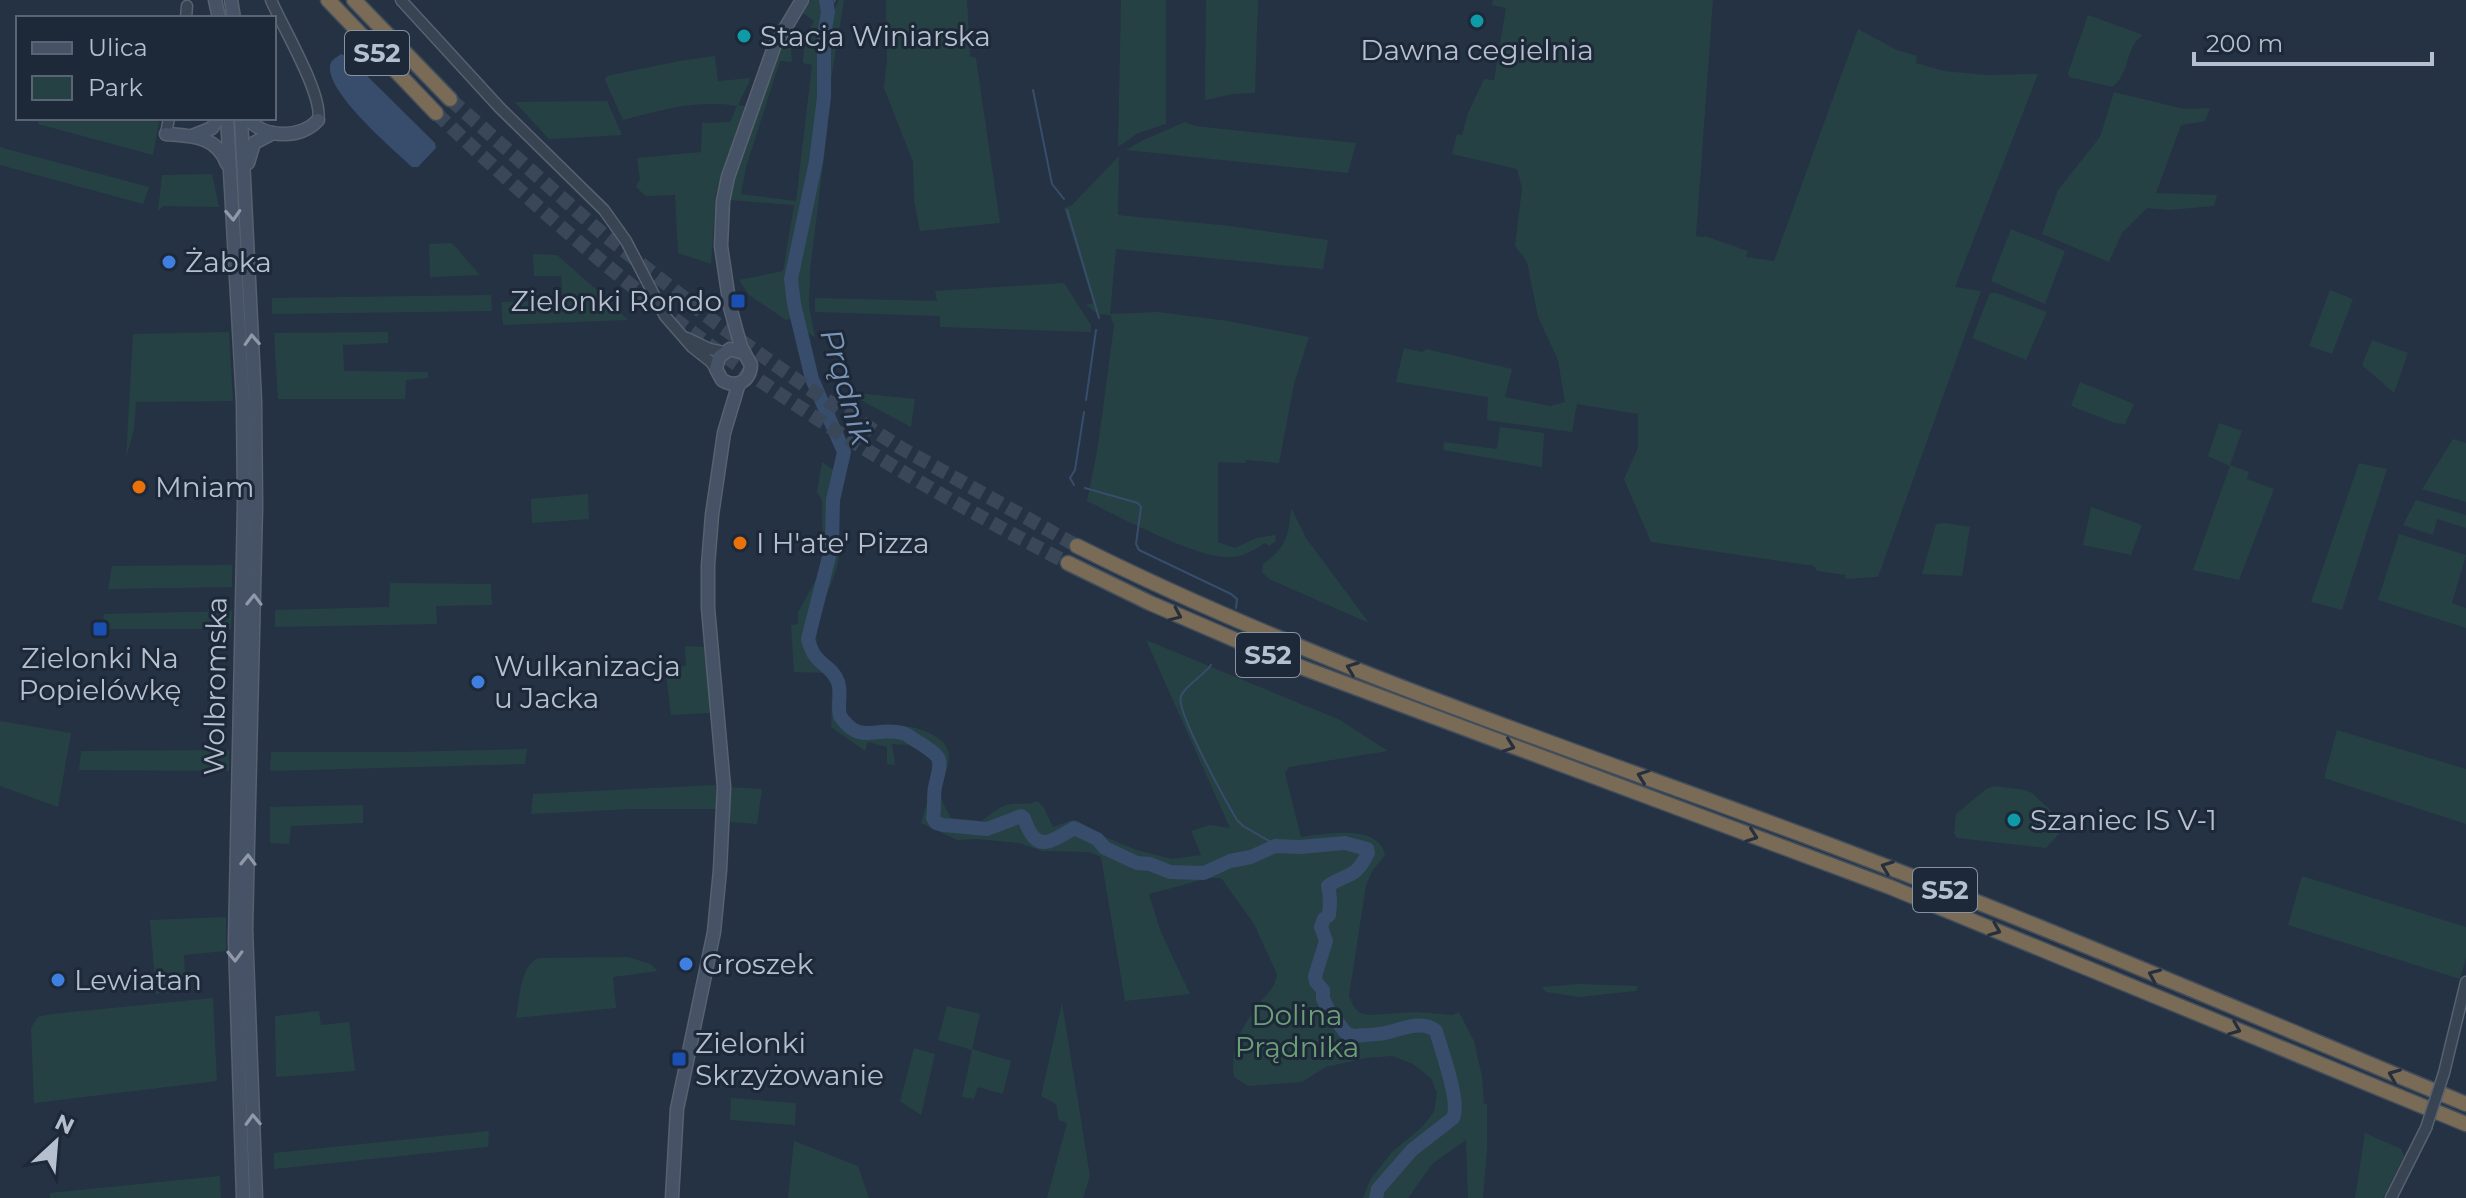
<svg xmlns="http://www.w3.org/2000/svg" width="2466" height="1198" viewBox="0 0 2466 1198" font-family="Montserrat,sans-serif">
	<rect width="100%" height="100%" fill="#243243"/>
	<g fill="#264144">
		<path d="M811 0H823L824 18 815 138 808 178 787 267 786 280 792 318 786 320 749 295 739 280 783 271 794 205 730 200 735 178 780 49 785 46 791 48 792 62 780 61 746 167 741 194 796 201 812 65 803 63 804 48 801 43 814 21 803 13Z"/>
		<path d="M839 0H844L831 80H828C826 53 824 25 839 0Z"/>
		<path d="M886 0H967L970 57 976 58 1000 223 920 231 914 200 913 162 884 88 887 59Z"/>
		<path d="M1121 0H1166V124L1138 133 1118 147Z"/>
		<path d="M1206 0H1258L1255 93 1234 94 1205 100Z"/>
		<path d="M1493 0H1713L1696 236 1704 237 1705 236 1748 251 1746 257 1774 261 1858 29 1897 50 1917 56 1916 63 1944 71 1986 75 2038 74 1955 287 1981 291 1878 577 1845 579 1846 575 1817 571 1814 566 1651 542 1624 479 1638 448V414L1577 404 1572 432 1487 420 1488 397 1396 382 1404 348 1422 352 1426 349 1512 369 1505 397 1550 406 1565 402 1558 360 1538 317 1527 262 1515 246 1522 188 1517 169 1452 154 1457 134 1462 135 1468 113 1484 79 1494 80 1506 8 1492 5Z"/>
		<path d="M2088 15 2143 35C2125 46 2130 75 2112 87L2069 77 2068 73Z"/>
		<path d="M715 56 718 81 751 78 738 105 746 106 716 194 711 264 678 253 675 195 646 196 636 187 640 179 637 158 701 152 702 123 730 122 737 106C698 99 661 110 623 120L605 80 607 76 679 61Z"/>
		<path d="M2114 92 2184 109 2210 108 2205 121 2181 125 2156 193 2217 195 2214 206 2169 210 2147 208 2122 233 2109 262 2042 234 2058 190 2100 137Z"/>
		<path d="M607 101 622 135 549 139 515 102Z"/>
		<path d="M39 118H143L159 122 153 155 38 124Z"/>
		<path d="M1185 122 1195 126 1356 143 1348 173 1126 150 1143 140Z"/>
		<path d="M825 125 828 126 810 270 809 305 815 337 804 331 795 293 794 272 817 179Z"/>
		<path d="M0 147 3 148 149 187 143 204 0 165Z"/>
		<path d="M1119 156 1118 215 1230 226 1328 240 1323 269 1116 249 1110 314 1158 312 1228 321 1309 337 1294 384 1279 463 1246 460 1245 463 1218 462V542L1235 548 1256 538 1275 535 1276 541 1269 546 1265 543C1254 550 1243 557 1231 557 1199 560 1118 516 1087 501L1098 446 1114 325 1110 315 1097 314 1086 305 1093 303 1064 208 1072 205Z"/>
		<path d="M212 174 219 207 163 206 158 211 162 175Z"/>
		<path d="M2011 229 2065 251 2045 304 1991 281Z"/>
		<path d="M452 243 480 275 430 277 429 244Z"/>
		<path d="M533 254 557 255 606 298 628 320 503 325 501 302 563 300 561 276H534Z"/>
		<path d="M1064 283 1091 325V332L940 327V316L815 312V298L937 301 935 291Z"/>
		<path d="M2330 290 2353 299 2332 354 2309 346Z"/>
		<path d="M1990 293H1997L2047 312 2026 360 1972 338Z"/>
		<path d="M491 295 492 311 272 314V298Z"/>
		<path d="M229 332 233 401 136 402 134 429 126 458 133 334Z"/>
		<path d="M388 332V343L343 345 344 371 428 372V378L406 380 405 399H278L274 333Z"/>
		<path d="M2372 340 2408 353 2394 393 2362 365Z"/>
		<path d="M2080 382 2134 404 2125 424 2115 423 2071 406Z"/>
		<path d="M846 392 915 399 911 427Z"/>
		<path d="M2219 423 2242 431 2230 465 2249 472 2247 479 2274 489 2239 580 2193 570 2230 466 2208 456Z"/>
		<path d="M1500 427 1544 433 1542 467 1443 450 1444 442 1497 449Z"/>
		<path d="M2453 439 2466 443V502L2422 489Z"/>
		<path d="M822 462 844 477C841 493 838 509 838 525 838 535 841 546 839 555 836 586 812 611 817 643 820 660 841 663 845 681 849 698 837 712 857 725 868 731 882 725 893 725 909 725 933 731 944 743 957 759 940 779 941 796 942 803 948 812 951 818L982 821C991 814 999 806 1011 804 1021 802 1028 806 1037 801L1043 806 1053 827 1072 820 1078 821 1105 837 1137 850 1172 859 1201 855 1191 831 1210 825 1230 828 1146 640 1340 720 1388 751 1289 767 1285 773 1301 837C1324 834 1379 823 1385 855L1373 870 1366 885 1349 996 1354 1007 1360 1013 1369 1015 1417 1012 1453 1015 1459 1012 1474 1041 1482 1077 1484 1104H1487V1150L1483 1198H1468L1466 1140 1432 1164 1408 1198H1363L1370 1180 1392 1152 1422 1127 1434 1112 1437 1093 1431 1078 1413 1064 1392 1056 1366 1058 1326 1067 1302 1082 1248 1086 1234 1077C1230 1046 1242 1026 1261 1001 1268 993 1276 986 1277 974L1254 924 1221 878H1209L1149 894 1160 930 1190 994 1125 1001 1101 857 1089 852 1042 851 1019 843 978 839 957 840 921 823C927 802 938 772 928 752L911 745 892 744 895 765 887 764V747L868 742 865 751 831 727 832 686 824 673 794 672 791 625 798 624V612L823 567 822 501 817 492Z"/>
		<path d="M2359 463 2387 469 2342 610 2311 602Z"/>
		<path d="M588 494 589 519 532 523 531 499Z"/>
		<path d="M2416 500 2466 515V528L2437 519 2433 535 2403 525Z"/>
		<path d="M2091 507 2142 525 2131 555 2083 545Z"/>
		<path d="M1291 508 1306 538 1369 623 1269 579 1262 572 1263 564C1286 548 1289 536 1291 508Z"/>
		<path d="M1946 523 1970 527 1962 576 1922 574 1936 524Z"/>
		<path d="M2399 534 2466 555 2452 603 2466 608V628L2378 600Z"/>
		<path d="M232 565V587L108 589 112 566Z"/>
		<path d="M390 583 491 584 492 605 436 606 437 624 275 627V610L389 607Z"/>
		<path d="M232 611 231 629H102L104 614Z"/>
		<path d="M685 646 706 647 710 713 671 715 665 667 686 666Z"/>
		<path d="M0 721 71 733 58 807 0 786Z"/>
		<path d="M2337 730 2466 769V824L2324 778Z"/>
		<path d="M527 749 525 764 270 771 271 752H399Z"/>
		<path d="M229 750V771L79 770 81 751Z"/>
		<path d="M716 785 717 809H632L531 814 533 794Z"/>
		<path d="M1994 786 2025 790 2032 793 2058 817 2061 828 2059 834 2046 848 1957 838 1954 833 1956 814 1986 789Z"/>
		<path d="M730 787 762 789 757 824 730 822Z"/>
		<path d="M363 805V823L291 826 289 844 270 843V807Z"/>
		<path d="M2302 876 2466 927V958L2460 979 2288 925Z"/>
		<path d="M226 917V951L184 955 186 990 156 994 150 920Z"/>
		<path d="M628 957 650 964 658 971 613 977 616 1008 516 1018C520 999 519 968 538 958Z"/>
		<path d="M1578 984 1638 986 1636 991 1580 997 1546 992 1542 987Z"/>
		<path d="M213 998 217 1081 34 1103 31 1028 38 1017 51 1014Z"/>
		<path d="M1062 1003 1090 1176 1083 1198H1047L1067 1123 1059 1120 1056 1104 1041 1096Z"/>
		<path d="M947 1006 980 1014 972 1049 1011 1061 1003 1094 978 1087 974 1099 962 1097 972 1050 938 1040Z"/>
		<path d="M319 1011 321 1025 349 1022 355 1071 276 1077 275 1016Z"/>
		<path d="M914 1048 935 1054 921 1115 900 1101Z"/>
		<path d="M731 1098 796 1103 795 1125 730 1120Z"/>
		<path d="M489 1131 488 1147 274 1169V1153Z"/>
		<path d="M2365 1133 2401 1149 2404 1156 2383 1198H2355Z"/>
		<path d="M794 1141 858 1166 869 1198H788Z"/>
		<path d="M220 1176 221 1198H50V1193Z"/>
	</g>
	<path fill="#374d6b" d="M341 54 347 56 435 143 436 148 418 167H412C392 148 328 94 330 67 330 60 336 58 341 54Z"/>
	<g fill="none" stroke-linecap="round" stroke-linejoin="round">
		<g stroke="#374d6b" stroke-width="2">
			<path d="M828 12 835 0"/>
			<path d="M1033 90 1052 184 1064 199"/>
			<path d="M1067 210 1099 318"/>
			<path d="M1086 400 1096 330"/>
			<path d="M1074 485 1070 478 1075 470 1084 412"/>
			<path d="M1085 488 1138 503 1141 507 1136 544 1139 550 1231 594 1237 599 1236 608"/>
			<path d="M1211 665C1203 676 1186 685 1181 696 1175 710 1227 803 1237 820L1243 826 1278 846"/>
		</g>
		<path stroke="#374d6b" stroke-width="14" d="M826 0 828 12 824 35V97L816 161 791 279 794 304 812 379 844 452 833 500 832 545 808 639C814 666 831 663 838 682 842 693 837 705 840 716 861 746 875 726 902 733 908 734 912 739 918 742 944 759 942 757 935 787 933 797 935 808 933 818L936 823 943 825 987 829 1021 816 1024 818C1036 854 1049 843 1074 828L1097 839 1105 848 1126 858 1137 863 1150 864 1170 872 1204 873 1230 861 1251 857 1275 846 1300 847 1345 843 1367 849 1368 853C1355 880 1346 873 1328 886 1331 896 1330 905 1329 915L1324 919 1321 927 1326 941 1315 976 1316 982 1323 990V999L1329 1011 1345 1032 1352 1036C1363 1035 1375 1035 1385 1033 1400 1030 1422 1019 1436 1031 1441 1049 1461 1103 1453 1118L1412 1150 1378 1189 1376 1198"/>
		<g stroke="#3a4758" stroke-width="14" stroke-dasharray="14 7" stroke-linecap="butt">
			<path d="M450 99 603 234 716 323 808 388 901 448 1077 546"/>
			<path d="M436 113C507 180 579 245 656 305 785 404 923 489 1068 563"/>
		</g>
		<g stroke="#576170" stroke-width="13">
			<g id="tertiary">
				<path d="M271 0C282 26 324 96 318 120"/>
				<path d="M401 0 499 107 604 210 626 241 665 316 692 347 711 362 716 369"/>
				<path d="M186 18 187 6"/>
				<path d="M166 134 169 118"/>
				<path d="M687 338 710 349 724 352"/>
				<path d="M2444 1073 2466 982"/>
				<path d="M2391 1198 2426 1128"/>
			</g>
		</g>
		<g stroke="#576170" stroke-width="15">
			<g id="secondary">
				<path d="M215 0 219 18"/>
				<path d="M231 0 234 18"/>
				<path d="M227 118 243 402 244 506 235 941 243 1198"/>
				<path d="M241 118 255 401 256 507 246 929 256 1198"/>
				<path d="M248 118C263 139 302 139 318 120"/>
				<path d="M166 134C193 136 217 136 227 164"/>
				<path d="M192 136 212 128 218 118"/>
				<path d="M248 163 254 143 273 133"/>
				<path d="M744 353 730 349 719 357 716 369 722 380C737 389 750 381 751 365L741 347 730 307 721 246 723 201 728 177 774 47 802 0"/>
				<path d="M672 1198 677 1109 714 932 720 870 724 787 708 608V565L712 515 724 433 739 383"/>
			</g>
		</g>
		<g stroke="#434e5d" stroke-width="17">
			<g id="motorway">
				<path d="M328 0 436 113"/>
				<path d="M354 0 450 99"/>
				<path d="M1077 546C1310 663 1559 744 1803 835 2027 918 2246 1013 2466 1104"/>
				<path d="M1068 563 1150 603 1282 660 1890 887 2466 1124"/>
			</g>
		</g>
		<use href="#tertiary" stroke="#394453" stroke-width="10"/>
		<use href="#secondary" stroke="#465266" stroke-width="12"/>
		<use href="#motorway" stroke="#796b55" stroke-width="14"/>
		<g stroke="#576170" stroke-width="13" stroke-linecap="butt">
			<path id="tertiary-bridge" d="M2426 1128 2444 1073"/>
		</g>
		<use href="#tertiary-bridge" stroke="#394453" stroke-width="10"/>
	</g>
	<defs><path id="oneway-chevron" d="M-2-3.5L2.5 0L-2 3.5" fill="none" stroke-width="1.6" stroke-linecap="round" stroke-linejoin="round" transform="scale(2)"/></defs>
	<g stroke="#8f99a9">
		<use href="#oneway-chevron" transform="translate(233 215) rotate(87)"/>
		<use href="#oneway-chevron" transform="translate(252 340) rotate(-93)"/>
		<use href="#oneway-chevron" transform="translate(254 600) rotate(-89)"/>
		<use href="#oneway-chevron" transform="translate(248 860) rotate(-89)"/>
		<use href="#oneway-chevron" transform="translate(235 956) rotate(89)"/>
		<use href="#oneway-chevron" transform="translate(253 1120) rotate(-92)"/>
	</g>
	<g stroke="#262f3b">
		<use href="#oneway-chevron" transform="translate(1176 615) rotate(24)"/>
		<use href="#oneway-chevron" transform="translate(1352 668) rotate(-159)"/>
		<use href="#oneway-chevron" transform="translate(1509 746) rotate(20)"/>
		<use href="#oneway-chevron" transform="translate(1643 776) rotate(-160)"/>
		<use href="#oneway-chevron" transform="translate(1752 836) rotate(20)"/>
		<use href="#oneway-chevron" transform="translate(1887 867) rotate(-159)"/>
		<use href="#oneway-chevron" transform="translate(1995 930) rotate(22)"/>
		<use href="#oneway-chevron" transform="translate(2154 975) rotate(-157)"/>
		<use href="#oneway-chevron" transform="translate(2235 1029) rotate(22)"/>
		<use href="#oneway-chevron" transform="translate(2394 1075) rotate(-158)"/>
	</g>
	<g fill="#0f9aa8" stroke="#1d2838" stroke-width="3">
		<circle cx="1477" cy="21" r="8"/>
		<circle cx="744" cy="36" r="8"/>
		<circle cx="2014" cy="820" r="8"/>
	</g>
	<g fill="#3f7fe0" stroke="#1d2838" stroke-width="3">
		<circle cx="169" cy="262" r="8"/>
		<circle cx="478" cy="682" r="8"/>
		<circle cx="686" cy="964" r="8"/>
		<circle cx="58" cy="980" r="8"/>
	</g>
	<g fill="#1a4fb4" stroke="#1d2838" stroke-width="3">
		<rect x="730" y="293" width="16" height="16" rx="4"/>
		<rect x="92" y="621" width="16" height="16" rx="4"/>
		<rect x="671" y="1051" width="16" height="16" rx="4"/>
	</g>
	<g fill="#e8710a" stroke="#1d2838" stroke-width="3">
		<circle cx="139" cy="487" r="8"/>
		<circle cx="740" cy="543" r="8"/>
	</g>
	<g text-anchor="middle" stroke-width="6" stroke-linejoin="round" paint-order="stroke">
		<g fill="#1d2838" stroke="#8892a0" stroke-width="2">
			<rect x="345" y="31" width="64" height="44" rx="6"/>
			<rect x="1236" y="633" width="64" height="44" rx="6"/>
			<rect x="1913" y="868" width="64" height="44" rx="6"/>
		</g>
		<g font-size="26" font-weight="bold" fill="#b6bfcd">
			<text x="377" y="62">S52</text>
			<text x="1268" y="664">S52</text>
			<text x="1945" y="899">S52</text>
		</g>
		<g font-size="28" fill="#b6bfcd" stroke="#1d2838" text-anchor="start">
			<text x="760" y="46">Stacja Winiarska</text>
			<text x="1477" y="60" text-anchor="middle">Dawna cegielnia</text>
			<text x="185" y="272">Żabka</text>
			<text x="722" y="311" text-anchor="end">Zielonki Rondo</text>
			<text x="155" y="497">Mniam</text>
			<text x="756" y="553">I H'ate' Pizza</text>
			<text x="100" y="668" text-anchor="middle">Zielonki Na<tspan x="100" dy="32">Popielówkę</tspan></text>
			<text x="494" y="676">Wulkanizacja<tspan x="494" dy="32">u Jacka</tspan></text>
			<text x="2030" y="830">Szaniec IS V-1</text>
			<text x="702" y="974">Groszek</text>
			<text x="74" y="990">Lewiatan</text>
			<text x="695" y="1053">Zielonki<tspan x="695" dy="32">Skrzyżowanie</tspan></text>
		</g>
		<g font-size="28" fill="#b6bfcd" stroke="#1d2838">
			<text transform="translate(215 686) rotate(-89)" y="10">Wolbromska</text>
		</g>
		<g font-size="28" fill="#6b9f76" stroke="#1d2838">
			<text x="1297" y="1025">Dolina<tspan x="1297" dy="32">Prądnika</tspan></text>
		</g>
		<g font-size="30" font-style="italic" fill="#7b95b6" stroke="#1d2838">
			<text transform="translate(846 387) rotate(74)" y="10">Prądnik</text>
		</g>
	</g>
	<rect x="16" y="16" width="260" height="104" fill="#1d2838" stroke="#5a6474" stroke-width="2"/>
	<rect x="32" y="42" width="40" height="12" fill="#465266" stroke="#5a6474" stroke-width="2"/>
	<text x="88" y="56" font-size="24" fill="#b6bfcd">Ulica</text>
	<rect x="32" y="76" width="40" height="24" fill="#264144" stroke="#5a6474" stroke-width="2"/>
	<text x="88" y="96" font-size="24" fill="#b6bfcd">Park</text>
	<g transform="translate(56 1142) rotate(26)" stroke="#1d2838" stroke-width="6" paint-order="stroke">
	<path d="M0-6L14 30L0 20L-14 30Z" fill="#b6bfcd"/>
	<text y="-12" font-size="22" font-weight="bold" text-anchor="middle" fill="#b6bfcd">N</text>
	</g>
	<path d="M2194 52v12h238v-12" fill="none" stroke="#b6bfcd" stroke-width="4"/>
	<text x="2206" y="52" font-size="24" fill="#b6bfcd" stroke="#1d2838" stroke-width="6" paint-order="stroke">200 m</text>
</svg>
